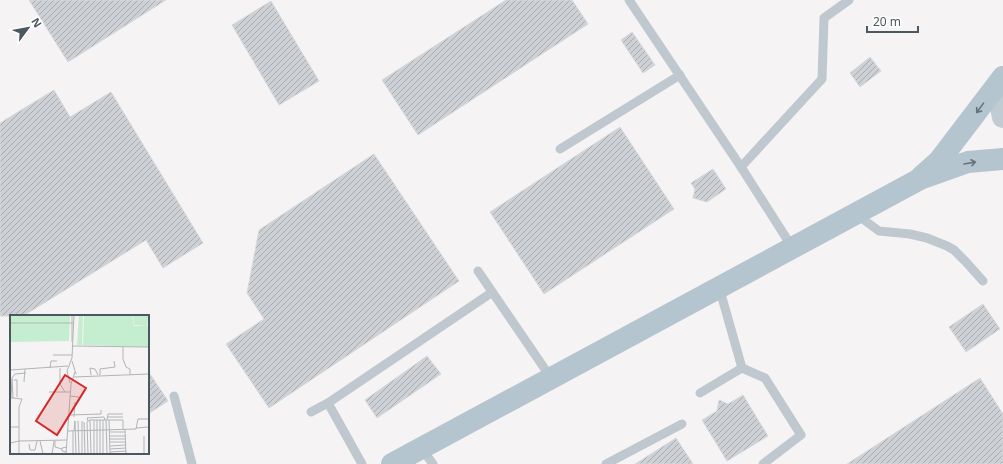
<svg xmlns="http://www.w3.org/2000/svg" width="1003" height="464" font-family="'Noto Sans',sans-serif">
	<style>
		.building { fill: url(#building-hatch); stroke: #d7dadd }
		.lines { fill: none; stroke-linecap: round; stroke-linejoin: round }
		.lane { stroke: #bfc8ce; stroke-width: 9 }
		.secondary { stroke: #c0cbd3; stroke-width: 22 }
		.primary { stroke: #b5c5cf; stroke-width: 22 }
		.oneway { stroke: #66737b }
		.inset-road { fill: none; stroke: #b1b5b8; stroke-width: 1 }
		.view { fill: #d62828; fill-opacity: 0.15; stroke: #d62828; stroke-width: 2 }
		.inset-edge { fill: none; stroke: #4b585f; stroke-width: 2 }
	</style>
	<defs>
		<pattern id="building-hatch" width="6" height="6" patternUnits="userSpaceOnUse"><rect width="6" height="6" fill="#cdd0d4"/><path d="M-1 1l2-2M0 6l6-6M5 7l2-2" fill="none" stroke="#a8acaf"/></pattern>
	</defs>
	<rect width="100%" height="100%" fill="#f5f3f3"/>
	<g class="building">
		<polygon points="29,0 166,0 68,62"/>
		<polygon points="506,0 572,0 588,24 418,135 382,80"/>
		<polygon points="271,1 319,81 279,105 232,25"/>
		<polygon points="632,32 655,65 643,73 621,40"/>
		<polygon points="870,57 881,71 860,87 850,73"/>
		<polygon points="54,90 70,117 111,92 203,243 163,268 146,240 23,316 0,316 0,123"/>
		<polygon points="620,127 674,209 544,294 490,212"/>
		<polygon points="374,154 459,281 269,408 226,344 264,319 247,293 259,230"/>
		<polygon points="713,169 726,189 707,202 693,198 695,189 691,183"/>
		<polygon points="983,304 1000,329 966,352 949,327"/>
		<polygon points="427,356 441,374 377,418 365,400"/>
		<polygon points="148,371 168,401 148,414"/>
		<polygon points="980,378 1003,414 1003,464 847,464"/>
		<polygon points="743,395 768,436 727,461 702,420 717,411 719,400 728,404"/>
		<polygon points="676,438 693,464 635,464"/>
	</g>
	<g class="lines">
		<g class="lane">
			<polyline points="629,0 741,167 792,247"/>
			<polyline points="560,149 680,75"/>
			<polyline points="741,167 822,79 824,18 849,0"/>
			<polyline points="856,214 879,231 910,234 927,238 947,246 954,250 966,262 983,281"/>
			<polyline points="478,271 551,378"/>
			<polyline points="719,287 742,368 765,378 801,435 763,464"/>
			<polyline points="700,393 742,368"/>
			<polyline points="174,396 192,464"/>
			<polyline points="328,403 362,464"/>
			<polyline points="311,412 328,403 491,293"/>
			<polyline points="421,448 433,464"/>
			<polyline points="606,464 682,424"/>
		</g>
		<path class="secondary" d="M1003,87c-2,11 -3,19 0,30"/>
		<g class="primary">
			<polyline points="922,176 939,161 1003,77"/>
			<polyline points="392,464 920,179 968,162 1003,159"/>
		</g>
	</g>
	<defs><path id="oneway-shaft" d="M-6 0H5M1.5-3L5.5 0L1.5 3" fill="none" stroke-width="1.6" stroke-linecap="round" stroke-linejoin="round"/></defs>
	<g class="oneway">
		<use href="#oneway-shaft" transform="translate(980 108) rotate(126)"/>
		<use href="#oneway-shaft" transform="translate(970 163) rotate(-10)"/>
	</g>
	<g transform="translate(10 315)">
		<rect width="139" height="139" fill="#f5f3f3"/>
		<path d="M0,0h60l-1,26 -59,1zM74,0h48l2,11h15v21l-66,-2z" fill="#c5eed1"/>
		<path d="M69,0h4l-1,30h-5zM123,0h16l-2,11 -13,-1z" fill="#c5eed1"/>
		<path class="inset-road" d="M62,0v27M0,8h63M62,31l77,1M113,32v12l3,8 4,2v6M43,40h19M62,46l4,13M40,53l1,-7h6M50,53v16l5,8M0,55l58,-4M81,60l-1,-7 5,1 3,6M90,60v-6l15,-2 -1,-6M64,62l75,-3M2,64l-1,19h2M4,65h3v17M14,67l1,-13M60,68l-3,-12 5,-13 2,-43M39,77h21M60,81l9,1v4M59,100l32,-1v-4M64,102l1,-15M97,102h16M84,105v34M87,105v34M90,105v34M93,105v34M96,105l1,34M97,105l1,-6h15M99,105l1,34M68,106l1,33M72,106v33M78,106l-1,-3 17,-1 1,3M74,107l1,32M0,112h9v-20l3,-8 -9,-1 -1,-20 3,-4 11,-1M126,113l12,-1M115,114l1,25M58,116l68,-2 2,-10h11M64,116l1,-10 1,33M100,117h15M100,121h16M134,121v18M100,124h16M30,126l3,13M45,126v6l7,2M100,127h16M0,128l9,-2v-14M19,129l1,6h5l2,-9M100,131l16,-1M100,134l16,-1M56,137l-4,-1v-3l5,-1M100,137l16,-1M9,139v-13l48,-1M42,139l2,-13M56,139l5,-70 4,-12M63,139v-23M78,139l-1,-32 3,-2M81,139l-1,-34h33v10"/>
		<path class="view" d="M55,60l21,13 -29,47 -21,-14z"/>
		<rect width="139" height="139" class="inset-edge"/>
	</g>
	<g transform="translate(28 28) rotate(58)" stroke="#ffffff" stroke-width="3" paint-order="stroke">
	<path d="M0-3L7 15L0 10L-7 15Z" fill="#4b585f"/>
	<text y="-6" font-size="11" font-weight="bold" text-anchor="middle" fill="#4b585f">N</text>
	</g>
	<path d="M867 26v6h51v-6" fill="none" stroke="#4b585f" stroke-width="2"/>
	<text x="873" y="26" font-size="12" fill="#4b585f" stroke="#ffffff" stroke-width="3" paint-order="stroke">20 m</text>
</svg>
